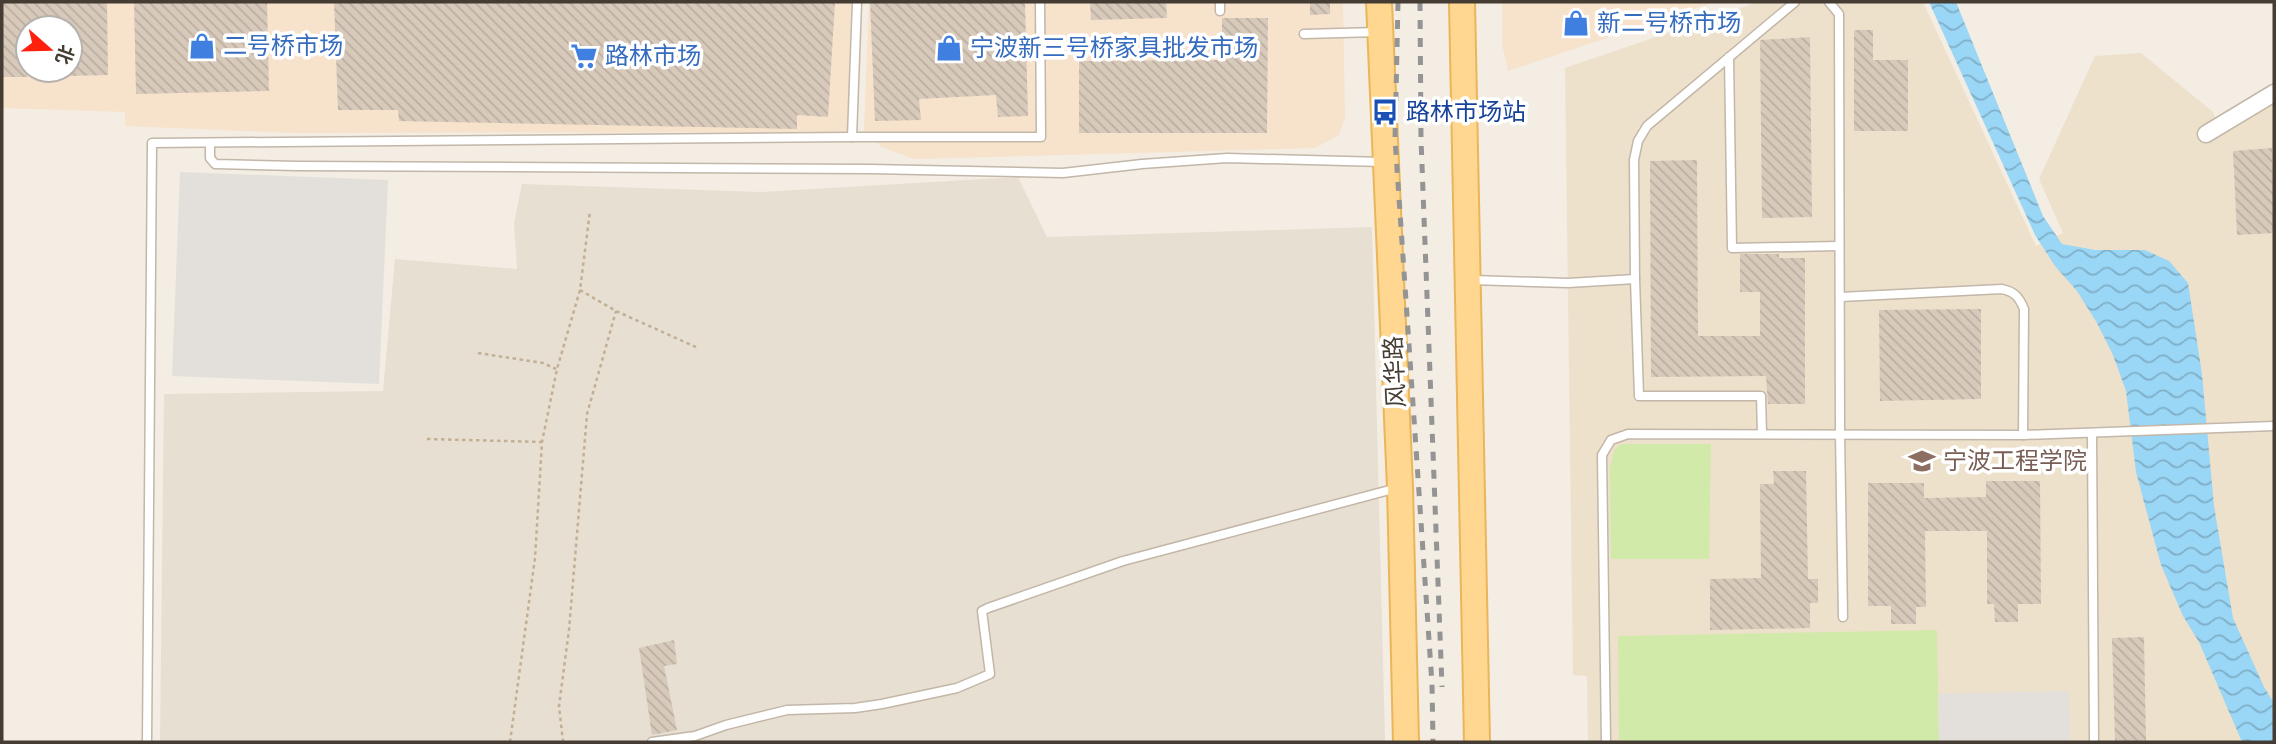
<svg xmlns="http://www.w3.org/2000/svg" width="2276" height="744" font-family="'Roboto Condensed','Noto Sans SC',sans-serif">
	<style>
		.residential { fill: #e7dfd1 }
		.commercial { fill: #f7e2cc; fill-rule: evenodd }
		.education { fill: #ede1cc }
		.green { fill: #d2eaa9 }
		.parking { fill: #e3e0dc }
		.water { fill: url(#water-waves) }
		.building { fill: url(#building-back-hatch) }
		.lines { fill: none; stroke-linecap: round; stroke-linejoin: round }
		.service-casing { stroke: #c2b7a8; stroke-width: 11 }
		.minor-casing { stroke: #c2b7a8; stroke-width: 19 }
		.primary-casing { stroke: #ebb559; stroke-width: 28 }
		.path { stroke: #c2af95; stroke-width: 2.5; stroke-dasharray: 3.5 3.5; stroke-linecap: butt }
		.service { stroke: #fff; stroke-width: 8 }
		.minor { stroke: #fff; stroke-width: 16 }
		.primary { stroke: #ffd790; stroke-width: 24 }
		.rail { stroke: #949494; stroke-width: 5; stroke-dasharray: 9 9; stroke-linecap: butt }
		.labels { text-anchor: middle; stroke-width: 7; stroke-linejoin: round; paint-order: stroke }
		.shop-label { font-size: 24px; fill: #366cbe; stroke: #fff; text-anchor: start }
		.transit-label { font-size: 24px; fill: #164399; stroke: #fff; text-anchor: start }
		.street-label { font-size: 24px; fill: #453d33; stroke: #fff }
		.education-label { font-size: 24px; fill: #785e54; stroke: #fff; text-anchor: start }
	</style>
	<defs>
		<pattern id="water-waves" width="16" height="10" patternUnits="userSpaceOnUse" patternTransform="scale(1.75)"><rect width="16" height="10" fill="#9ad6f5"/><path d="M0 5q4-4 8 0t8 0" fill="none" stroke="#7fafc7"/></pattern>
		<pattern id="building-back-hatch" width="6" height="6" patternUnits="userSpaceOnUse" patternTransform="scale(1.75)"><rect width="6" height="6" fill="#d8cabb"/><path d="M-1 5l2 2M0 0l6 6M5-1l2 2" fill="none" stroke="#bbaea1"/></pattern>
	</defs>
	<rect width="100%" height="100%" fill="#f3ede3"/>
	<polygon class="residential" points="1018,177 1047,237 1372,227 1385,742 160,742 164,394 383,391 395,259 517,269 514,223 522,184 761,192"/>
	<g class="commercial">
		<path d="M2,2h849l-3,130 -553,1 -170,-7v-14l-123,-4zM28,28h42v42h-42z"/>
		<polygon points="869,2 1343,2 1345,118 1339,135 1315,148 914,159 882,147 864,130"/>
		<polygon points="1502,2 1714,2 1508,71 1502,44"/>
	</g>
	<polygon class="education" points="1758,2 1923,2 2036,246 2063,233 2039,179 2095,56 2141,53 2213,112 2221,134 2274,101 2274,742 1588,742 1587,676 1573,675 1565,68"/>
	<g class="green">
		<polygon points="1620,444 1711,444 1709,559 1611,559 1610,467 1614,451"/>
		<polygon points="1937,630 1939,742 1619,742 1618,636"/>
	</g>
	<g class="parking">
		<polygon points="180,172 388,180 379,384 172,376"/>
		<polygon points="2069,691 2070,742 1939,742 1938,694"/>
	</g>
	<polygon class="water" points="1929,2 1956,2 2043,216 2062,244 2095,250 2145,250 2169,261 2188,283 2202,374 2214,506 2233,618 2264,687 2274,703 2274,742 2242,742 2199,642 2183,616 2161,565 2136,472 2126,391 2113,355 2097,323 2077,291 2055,266 2035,235"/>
	<g class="building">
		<polygon points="2,2 107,2 108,75 70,76 70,28 28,28 28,77 2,77"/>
		<polygon points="134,2 267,2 269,91 136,94"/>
		<polygon points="334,2 835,2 828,117 797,115 797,129 399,121 398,110 338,110"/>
		<polygon points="870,2 1025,2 1028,116 998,117 996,95 919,99 921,120 875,121"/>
		<polygon points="1090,2 1166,2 1167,18 1091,20"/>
		<polygon points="1310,2 1330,2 1330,14 1310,15"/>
		<polygon points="1222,18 1268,18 1267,133 1079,133 1079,61 1222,60"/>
		<polygon points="1854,30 1873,30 1873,60 1908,60 1908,131 1854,131"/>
		<polygon points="1810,37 1812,217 1762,218 1760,40"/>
		<polygon points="2272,148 2274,233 2237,235 2233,151"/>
		<polygon points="1697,160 1698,336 1760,336 1760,292 1740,292 1740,254 1779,254 1779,258 1805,258 1805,404 1768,404 1766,376 1651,377 1650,161"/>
		<polygon points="1981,309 1981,399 1880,401 1879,310"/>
		<polygon points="1773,471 1806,471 1808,579 1818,579 1818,603 1810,603 1810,628 1710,630 1710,579 1761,578 1760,484 1774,484"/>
		<polygon points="1986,481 2040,481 2041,604 2018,604 2018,622 1995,622 1994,604 1987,604 1987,531 1925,531 1926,607 1916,607 1916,624 1891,624 1891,606 1868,606 1868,483 1924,483 1924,498 1986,497"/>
		<polygon points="2144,637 2146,742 2115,742 2112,638"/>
		<polygon points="674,640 677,664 664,666 677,730 652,735 639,648"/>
	</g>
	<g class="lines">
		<g class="service-casing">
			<g id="service">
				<polyline points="857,2 852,137 1041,137 1040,2"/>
				<polyline points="1220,2 1220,11"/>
				<polyline points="1829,2 1839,14 1840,435 1843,617"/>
				<polyline points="1304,34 1378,32"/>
				<polyline points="1729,57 1732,248 1839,246"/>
				<polyline points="210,143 210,158 215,164 297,166 870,169 1063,173 1142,164 1227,158 1383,162"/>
				<polyline points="1635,279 1634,160 1638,141 1647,126 1795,2"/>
				<polyline points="1472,280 1568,283 1635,279 1639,396 1761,396 1762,434"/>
				<path d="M1840,297l162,-8c13,3 17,8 22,20l-1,126"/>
				<polyline points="2092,433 2094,742"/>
				<polyline points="147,742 152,143 852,137"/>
				<polyline points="652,742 695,736 726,725 787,710 855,708 882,704 957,688 990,674 982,611 988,608 1123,561 1397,488"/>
				<polyline points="1606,742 1602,455 1611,440 1628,434 2023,435 2274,426"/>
			</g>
		</g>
		<g class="minor-casing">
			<polyline id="minor" points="2206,134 2274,93"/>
		</g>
		<g class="primary-casing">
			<g id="primary">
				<polyline points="1379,2 1400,487 1406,742"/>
				<polyline points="1462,2 1477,742"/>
			</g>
		</g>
		<g class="path">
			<polyline points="580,290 616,311 698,348"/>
			<polyline points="478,353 543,363 556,369"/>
			<polyline points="427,439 542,442"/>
			<polyline points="510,742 535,558 542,442 557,369 580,290 590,211"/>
			<polyline points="563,742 559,706 569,630 587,414 616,311"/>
		</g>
		<use href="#service" class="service"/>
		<use href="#minor" class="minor"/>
		<use href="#primary" class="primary"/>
		<g class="rail">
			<polyline points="1398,2 1395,139 1432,684 1433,742"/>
			<polyline points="1420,2 1421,139 1442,687"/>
		</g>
	</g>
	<defs>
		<g id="shop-bare" transform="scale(2.1)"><path d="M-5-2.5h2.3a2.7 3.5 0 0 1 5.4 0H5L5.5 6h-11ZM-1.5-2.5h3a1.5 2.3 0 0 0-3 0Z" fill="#3f7fe0" stroke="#fff" stroke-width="2.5" paint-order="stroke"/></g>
		<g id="supermarket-bare" transform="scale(2.1)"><path d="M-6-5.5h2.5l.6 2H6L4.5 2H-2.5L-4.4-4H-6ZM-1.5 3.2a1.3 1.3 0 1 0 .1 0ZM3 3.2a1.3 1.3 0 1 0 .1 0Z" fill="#3f7fe0" stroke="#fff" stroke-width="2.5" paint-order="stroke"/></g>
		<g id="bus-bare" transform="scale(2.1)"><path d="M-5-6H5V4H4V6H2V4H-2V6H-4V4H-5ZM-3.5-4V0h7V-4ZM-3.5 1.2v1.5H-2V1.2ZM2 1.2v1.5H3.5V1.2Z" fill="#1a4fb4" stroke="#fff" stroke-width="2.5" paint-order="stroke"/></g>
		<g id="university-bare" transform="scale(2.1)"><path d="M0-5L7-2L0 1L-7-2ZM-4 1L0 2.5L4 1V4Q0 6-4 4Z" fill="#8d6e63" stroke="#fff" stroke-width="2.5" paint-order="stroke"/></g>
	</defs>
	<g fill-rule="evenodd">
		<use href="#shop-bare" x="1576" y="23"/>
		<use href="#shop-bare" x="202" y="46"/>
		<use href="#shop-bare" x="949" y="48"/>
		<use href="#supermarket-bare" x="584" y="56"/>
		<use href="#bus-bare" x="1385" y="112"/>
		<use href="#university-bare" x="1922" y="461"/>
	</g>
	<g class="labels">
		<g class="shop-label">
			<text x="1597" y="31">新二号桥市场</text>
			<text x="223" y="54">二号桥市场</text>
			<text x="970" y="56">宁波新三号桥家具批发市场</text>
			<text x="605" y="64">路林市场</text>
		</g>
		<g class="transit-label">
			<text x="1406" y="120">路林市场站</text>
		</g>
		<g class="street-label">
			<text transform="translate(1395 372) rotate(-93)" y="8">风华路</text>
		</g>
		<g class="education-label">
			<text x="1943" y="469">宁波工程学院</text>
		</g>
	</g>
	<rect width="2276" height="744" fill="none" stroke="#453d33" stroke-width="7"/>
	<g transform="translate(49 49) rotate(110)"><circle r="33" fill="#ffffff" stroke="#b5b1ad" stroke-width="2"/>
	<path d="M0-5L12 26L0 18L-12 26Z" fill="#ff210e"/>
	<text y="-10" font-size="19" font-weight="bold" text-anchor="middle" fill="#453d33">北</text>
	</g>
</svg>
